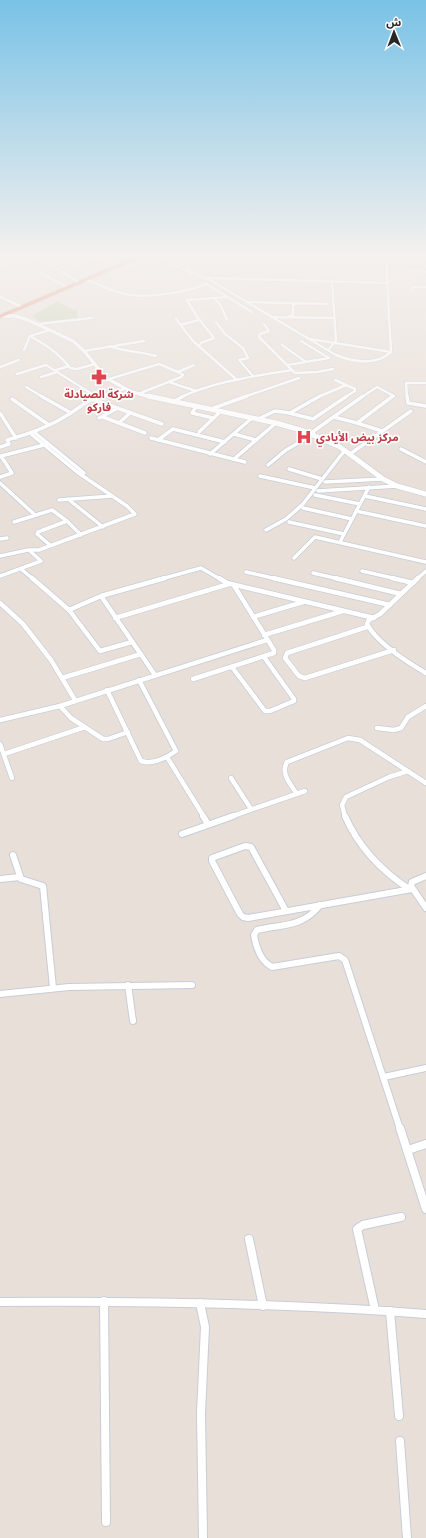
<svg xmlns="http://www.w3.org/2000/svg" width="426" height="1538" font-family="'Noto Sans','Noto Sans Arabic',sans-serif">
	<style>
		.medical { fill: #efd6dc }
		.cemetery { fill: #c6d0b2 }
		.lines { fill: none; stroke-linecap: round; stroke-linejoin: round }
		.street-far4-casing { stroke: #c7cdd8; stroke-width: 3.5 }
		.street-far3-casing { stroke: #c7cdd8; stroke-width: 5 }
		.street-far2-casing { stroke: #c7cdd8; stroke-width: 6 }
		.street-far1-casing { stroke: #c7cdd8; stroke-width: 8 }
		.street-casing { stroke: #c7cdd8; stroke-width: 10 }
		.secondary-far1-casing { stroke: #c7cdd8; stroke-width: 4.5 }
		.secondary-casing { stroke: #c7cdd8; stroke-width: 6 }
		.highway-casing { stroke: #bebebe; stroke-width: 2 }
		.street-far4 { stroke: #fff; stroke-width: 2.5 }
		.street-far3 { stroke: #fff; stroke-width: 3.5 }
		.street-far2 { stroke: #fff; stroke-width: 4.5 }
		.street-far1 { stroke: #fff; stroke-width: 6 }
		.street { stroke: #fff; stroke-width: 8 }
		.secondary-far1 { stroke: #fff; stroke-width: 3.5 }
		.secondary { stroke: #fff; stroke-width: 5 }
		.highway { fill: #ef845d; fill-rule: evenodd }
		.labels { text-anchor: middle; stroke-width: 3.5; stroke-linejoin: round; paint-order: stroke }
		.far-health-label { font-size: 11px; font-weight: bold; fill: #be3a42; stroke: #fff }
	</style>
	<rect width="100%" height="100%" fill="#e8dfd9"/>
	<polygon class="medical" points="127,268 137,272 147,274 137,279 110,275"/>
	<polygon class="cemetery" points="57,301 73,310 77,309 77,318 41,323 32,316"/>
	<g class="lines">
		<g class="street-far4-casing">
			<g id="street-far4">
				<polyline points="39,258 77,281"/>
				<polyline points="102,258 116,264"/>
				<polyline points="163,258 190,273"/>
				<path d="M176,258c11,11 20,18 34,22l126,75c17,7 40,11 55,-3l-5,-94"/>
				<polyline points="186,258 189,267"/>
				<polyline points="2,260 6,264 39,259"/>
				<polyline points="75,265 95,258"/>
				<polyline points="405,270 426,272"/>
				<polyline points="40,273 65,286"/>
				<polyline points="209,278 387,283"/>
				<path d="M87,280c12,5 25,11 38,14 22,5 61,-2 82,-10"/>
				<polyline points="205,283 252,312"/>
				<polyline points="411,291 413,287 426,287"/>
				<polyline points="0,297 20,306"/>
				<polyline points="214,298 220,304 227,320"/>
				<polyline points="247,302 327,304"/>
				<polyline points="289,316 293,315 293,305 297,304"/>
				<polyline points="271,317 334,318"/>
				<polyline points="176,319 193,341 236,379"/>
				<polyline points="199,319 214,338 201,343 199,346"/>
				<polyline points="216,322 225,334 243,348 248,358 239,360 253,376"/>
				<polyline points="38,324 92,318"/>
				<polyline points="264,324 269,331 260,334 259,337 295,373 317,372 333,369"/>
				<polyline points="180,325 199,320 187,300 227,297"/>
				<path d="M30,336c17,10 28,16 40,32l7,1 18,-5"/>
				<polyline points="310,339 391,352"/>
				<polyline points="301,341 329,358"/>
				<polyline points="282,345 306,362"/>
				<path d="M109,346c16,6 31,5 47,10"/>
				<polyline points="24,350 30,336 50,330"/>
				<polyline points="328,350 336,341 332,281"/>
				<polyline points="84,351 144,341"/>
				<polyline points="288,365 329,358"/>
				<polyline points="0,367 19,360"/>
				<polyline points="56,370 69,366"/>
				<polyline points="17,374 46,365 97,397"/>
				<polyline points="41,377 57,372"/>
				<polyline points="109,379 159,364 178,372"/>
				<polyline points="335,380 355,389 355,391 345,397"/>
				<polyline points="169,382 196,391"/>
				<polyline points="26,387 43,397"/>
				<polyline points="138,394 181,377 183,375 178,372 194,365"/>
				<polyline points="98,397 124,389"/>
				<path d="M181,397c35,-16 74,-21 111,-27"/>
				<polyline points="244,397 299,378"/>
				<polyline points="318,397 346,385"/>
				<polyline points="362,397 377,387 394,396 392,397"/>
				<polyline points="407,397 406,383 426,383"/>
			</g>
		</g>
		<g class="street-far3-casing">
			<g id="street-far3">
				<polyline points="41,396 71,413"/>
				<polyline points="407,396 408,403 426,406"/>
				<polyline points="12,399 49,425"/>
				<polyline points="92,399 162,424"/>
				<polyline points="172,402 184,396"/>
				<polyline points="196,407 192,413 213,418"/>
				<polyline points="211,409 247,396"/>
				<polyline points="0,413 16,438"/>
				<polyline points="289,413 313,419 347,396"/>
				<polyline points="103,417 145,433"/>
				<polyline points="334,417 357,423 393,396"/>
				<polyline points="99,418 118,408"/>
				<polyline points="258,419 275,411 290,413 320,396"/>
				<polyline points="119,423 130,413"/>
				<polyline points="357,423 382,431"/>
				<polyline points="34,432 84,473"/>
				<polyline points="199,432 220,412"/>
				<polyline points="311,433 363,396"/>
				<polyline points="234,434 256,440"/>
				<polyline points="151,438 245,462"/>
				<polyline points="158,440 173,429 225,442"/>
				<path d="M0,447l9,-3 -2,-4c23,-6 44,-14 64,-27 12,-8 15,-12 30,-17"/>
				<polyline points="401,449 426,462"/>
				<polyline points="210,454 252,418"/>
				<polyline points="350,454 411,411"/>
				<polyline points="234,459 276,423"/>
				<polyline points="268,465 286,450 314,434"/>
				<polyline points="289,469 322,479"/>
				<polyline points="260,476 315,488"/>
				<polyline points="0,477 12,473 1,456 48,444"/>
				<polyline points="325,482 383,479"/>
				<polyline points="0,483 35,515"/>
				<polyline points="318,491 397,486"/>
				<polyline points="315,495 360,504"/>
				<polyline points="365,496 426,509"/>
				<polyline points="68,499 103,527"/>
				<polyline points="59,500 112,496"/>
				<polyline points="303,508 352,519"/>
				<polyline points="356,511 426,526"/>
				<polyline points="14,522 52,510 67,521"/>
				<polyline points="289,522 344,534"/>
				<polyline points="266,530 286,519 303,504 345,450"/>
				<polyline points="0,539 7,538"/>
				<polyline points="341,540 369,487"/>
				<polyline points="50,545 37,534 38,532 67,521 81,535"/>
				<polyline points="0,556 28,550 39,550 135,514 127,506 77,472 31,434"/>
				<polyline points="294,558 315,537 426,562"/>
				<polyline points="21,569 33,579"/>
				<polyline points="362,571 397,579"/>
				<polyline points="246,572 277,579"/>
				<polyline points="313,573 339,579"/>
				<polyline points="0,576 41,561 30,551"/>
				<polyline points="161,579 201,568 220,579"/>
				<polyline points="417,579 426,571"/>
			</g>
		</g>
		<g class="street-far2-casing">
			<g id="street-far2">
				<polyline points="32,578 69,610"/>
				<polyline points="219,578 227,583 374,618"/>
				<polyline points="273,578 390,605"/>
				<polyline points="335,578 401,594"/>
				<polyline points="392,578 413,583"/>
				<path d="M418,578l-38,36 -11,6 -2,4c10,19 40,38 59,49"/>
				<polyline points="101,596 155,675"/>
				<polyline points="0,603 23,624 51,660 75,700"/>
				<polyline points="253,617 303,602"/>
				<polyline points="115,618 229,584"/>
				<polyline points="367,627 287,653 285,658 299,676 305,678 394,650"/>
				<polyline points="264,635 343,611"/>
				<polyline points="132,642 100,651 69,610 101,596 165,578"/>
				<polyline points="232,667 265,711 270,711 294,701 294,699 264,657"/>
				<polyline points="62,678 141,654"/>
				<polyline points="193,679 274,653 274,650 233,584"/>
				<path d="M107,690l34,71c12,4 25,-3 35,-10l-37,-71"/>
				<polyline points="0,720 60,706"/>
				<polyline points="377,728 394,730 401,728 408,717 426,706"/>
				<polyline points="128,732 108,739 103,739 71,718 60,706 267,640"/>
				<polyline points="0,744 12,778"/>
				<polyline points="4,754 85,727"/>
				<polyline points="167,757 204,817"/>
				<polyline points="231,778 251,809"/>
				<path d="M297,794c-6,-9 -17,-21 -10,-32l61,-24 12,2 66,43"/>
				<polyline points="230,817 305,791"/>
				<polyline points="345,817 342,805 346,797 389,777 408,771"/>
			</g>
		</g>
		<g class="street-far1-casing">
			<g id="street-far1">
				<polyline points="203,816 208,824"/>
				<path d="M345,816c13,30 37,55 64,73"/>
				<polyline points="182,834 233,816"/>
				<polyline points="13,855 21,879 43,886 53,988"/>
				<polyline points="426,876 412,882 411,886 426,908"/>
				<polyline points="0,879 20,877"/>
				<path d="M320,905c-18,23 -38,19 -63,25l-3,5c2,12 6,26 18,32l67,-11 6,4 55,169"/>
				<polyline points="286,911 251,847 245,846 212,858 212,861 240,914 243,917 248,918 412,889"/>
				<polyline points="128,985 133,1021"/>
				<polyline points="0,994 69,987 192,985"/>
				<polyline points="384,1077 426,1068"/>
			</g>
		</g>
		<g class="street-casing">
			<g id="street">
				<polyline points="400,1128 426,1209"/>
				<polyline points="408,1150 426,1144"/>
				<polyline points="249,1239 263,1306"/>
				<polyline points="104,1301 106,1522"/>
				<path d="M0,1302c142,-1 284,1 426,12"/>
				<polyline points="200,1303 205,1327 201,1413 203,1538"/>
				<polyline points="375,1310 357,1229 363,1225 401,1217"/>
				<polyline points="390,1311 399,1416"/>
				<polyline points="400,1441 407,1538"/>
			</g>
		</g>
		<g class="secondary-far1-casing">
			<polyline id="secondary-far1" points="1,316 15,316 28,320 73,341 84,351 106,378 132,392 151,397"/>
		</g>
		<g class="secondary-casing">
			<polyline id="secondary" points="148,396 276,423 304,431 340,447 383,479 397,486 426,494"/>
		</g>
		<g class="highway-casing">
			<polygon id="highway" points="133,258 139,258 0,318 0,315"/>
		</g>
		<use href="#street-far4" class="street-far4"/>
		<use href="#street-far3" class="street-far3"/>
		<use href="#street-far2" class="street-far2"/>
		<use href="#street-far1" class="street-far1"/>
		<use href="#street" class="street"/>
		<use href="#secondary-far1" class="secondary-far1"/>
		<use href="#secondary" class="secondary"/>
		<use href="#highway" class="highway"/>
	</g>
	<linearGradient id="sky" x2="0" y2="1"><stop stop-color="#79c2e6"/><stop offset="0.54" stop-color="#f5f1ee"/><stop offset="1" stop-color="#f5f1ee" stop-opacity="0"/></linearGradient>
	<rect width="426" height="474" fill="url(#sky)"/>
	<defs>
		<g id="pharmacy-bare" transform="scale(1.2)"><path d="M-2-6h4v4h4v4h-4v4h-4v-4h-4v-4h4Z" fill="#e0444e" stroke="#fff" stroke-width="2.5" paint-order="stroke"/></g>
		<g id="hospital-bare" transform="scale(1.2)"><path d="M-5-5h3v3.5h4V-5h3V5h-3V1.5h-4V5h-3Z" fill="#e0444e" stroke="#fff" stroke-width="2.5" paint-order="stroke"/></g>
	</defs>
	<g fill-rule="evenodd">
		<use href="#pharmacy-bare" x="99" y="377"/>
		<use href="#hospital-bare" x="304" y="437"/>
	</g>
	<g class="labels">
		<g class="far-health-label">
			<text x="99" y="398">شركة الصيادلة<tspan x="99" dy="13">فاركو</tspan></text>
			<text x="316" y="441" text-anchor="start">مركز بيض الأيادي</text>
		</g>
	</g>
	<g transform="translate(394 32) rotate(359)" stroke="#ffffff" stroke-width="3" paint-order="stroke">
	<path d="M0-3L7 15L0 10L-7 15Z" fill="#272727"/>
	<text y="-6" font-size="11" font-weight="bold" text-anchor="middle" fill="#272727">ش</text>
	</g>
</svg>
